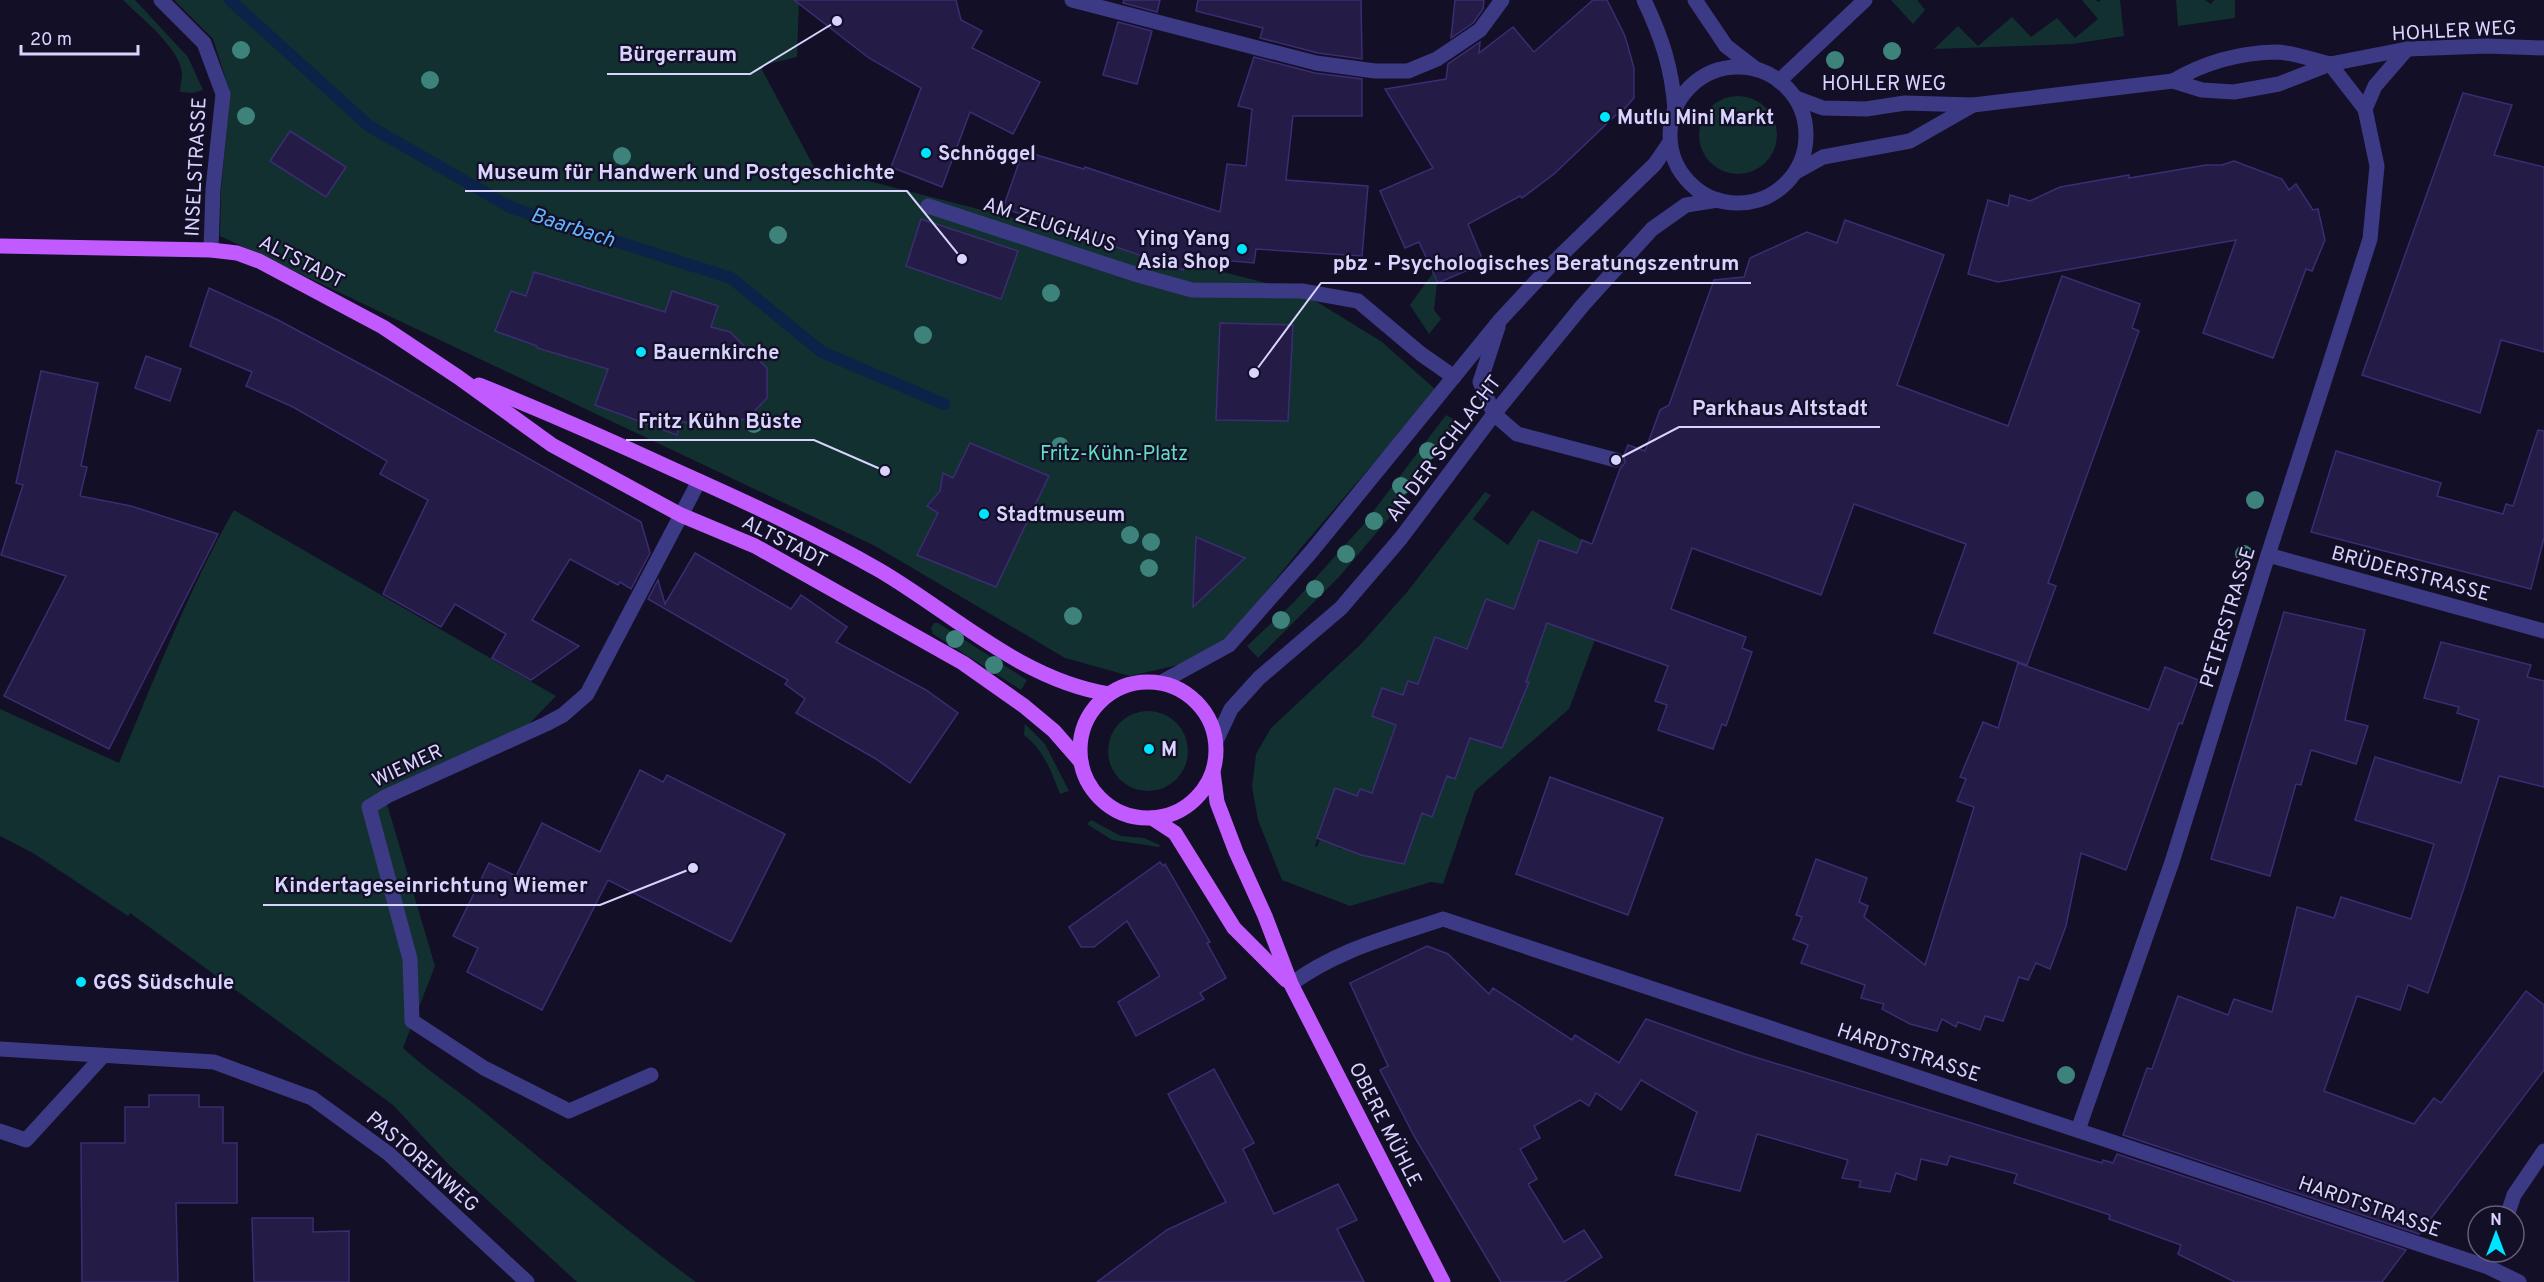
<svg xmlns="http://www.w3.org/2000/svg" width="2544" height="1282" font-family="Overpass,sans-serif">
	<style>
		.green { fill: #12302f }
		.lines { fill: none; stroke-linecap: round; stroke-linejoin: round }
		.stream { stroke: #0c2248; stroke-width: 12 }
		.building { fill: #241b47; stroke: #3b2d73; stroke-width: 1.5 }
		.minor { stroke: #3d3a85; stroke-width: 15 }
		.major { stroke: #c25bff; stroke-width: 15 }
		.tree { fill: #3d827b }
		.poi-dot { fill: #00e5ff; stroke: #130f26; stroke-width: 2 }
		.labels { text-anchor: middle; stroke-width: 4.5; stroke-linejoin: round; paint-order: stroke }
		.street-label { font-size: 20px; fill: #d9d4ff; stroke: #130f26 }
		.poi-label { font-size: 20px; font-weight: bold; fill: #d9d4ff; stroke: #130f26; text-anchor: start }
		.park-label { font-size: 20px; fill: #5fe0c0; stroke: #130f26 }
		.water-label { font-size: 21px; font-style: italic; fill: #62b6ff; stroke: #130f26 }
		.leader { fill: none; stroke: #d9d4ff; stroke-width: 2 }
		.callout-dot { fill: #d9d4ff; stroke: #130f26; stroke-width: 2 }
		.callout-label { font-size: 21px; text-anchor: middle; font-weight: bold; fill: #d9d4ff; stroke: #130f26; stroke-width: 4.5; stroke-linejoin: round; paint-order: stroke }
	</style>
	<rect width="100%" height="100%" fill="#130f26"/>
	<g class="green">
		<path d="M123,0h12l53,57 15,33 -10,3 -13,-1c0,-6 2,-13 2,-19 -2,-25 -42,-56 -59,-73z"/>
		<polygon points="174,0 799,0 797,57 760,66 814,167 1301,292 1382,342 1436,390 1301,548 1230,637 1191,662 1130,676 1065,658 875,546 220,236 221,191 230,92 213,39"/>
		<polygon points="1891,0 1917,0 1925,10 1913,24"/>
		<polygon points="2082,0 2096,0 2098,2 2101,0 2120,0 2124,36 2072,44 1934,49 1958,26 1978,46 2012,17 2031,37 2057,18 2075,38 2098,19"/>
		<polygon points="2176,0 2205,0 2211,4 2214,0 2235,0 2235,18 2178,26"/>
		<circle cx="1738" cy="135" r="39"/>
		<polygon points="1433,273 1437,283 1434,310 1441,319 1429,334 1410,305"/>
		<polygon points="1446,415 1459,422 1394,512 1339,577 1258,658 1247,646 1294,602 1363,525"/>
		<path d="M1485,492l6,3 -18,24 35,26 24,-35 50,30 -5,13 -38,-13 -11,31 3,44 -45,-16 -18,50 -33,-12 -17,47 -15,11 -21,-7 -10,28 32,12c-20,22 -27,37 -24,68l-20,-7 -3,7 -22,-8 -20,58 2,1 4,-11 20,7 -2,7 3,-3 36,11 1,2 4,-11 21,15 18,-51 10,4 8,-20 1,-24 14,5 8,-19 -7,-3 7,-21 56,-54 12,2 -5,-1 7,-19 4,-46 62,12 -30,80 -94,82 -32,93 -12,-2 -81,24 -68,-26 -24,-60 -6,-33 4,-33 15,-26 90,-84 46,-52z"/>
		<path d="M234,510l322,186 -29,30 -143,68 51,172 -32,82c27,25 58,44 86,68 68,56 136,114 207,166h-119l-127,-116 -57,-61 -263,-192 -2,3 -95,-63 -33,-17v-127l119,54c36,-85 69,-173 115,-253z"/>
		<polygon points="934,623 938,623 1027,680 1021,690 933,634 931,628"/>
		<circle cx="1148" cy="751" r="40"/>
		<path d="M1025,724l20,20 24,47 -9,3c-9,-23 -16,-44 -36,-59z"/>
		<polygon points="1091,820 1121,836 1144,838 1160,845 1159,847 1112,840 1087,824"/>
	</g>
	<g class="lines">
		<polyline class="stream" points="230,0 369,126 512,208 731,278 822,352 944,404"/>
	</g>
	<g class="building">
		<polygon points="794,0 956,0 961,20 982,31 972,48 1040,82 1013,134 970,112 942,187 891,167 921,88 869,58"/>
		<polygon points="1124,0 1160,0 1157,12 1123,3"/>
		<polygon points="1198,0 1361,0 1362,59 1318,53 1260,38 1263,28 1196,11"/>
		<polygon points="1455,0 1484,0 1483,9 1473,23 1451,38"/>
		<polygon points="1593,0 1607,0 1625,36 1634,68 1634,98 1618,116 1616,115 1554,174 1522,198 1520,196 1468,224 1484,263 1438,283 1419,242 1405,248 1380,191 1433,168 1385,89 1446,79 1448,64 1480,42 1479,53 1513,27 1534,52"/>
		<polygon points="1118,22 1152,31 1137,84 1103,75"/>
		<polygon points="1254,57 1315,73 1362,79 1362,116 1293,116 1286,180 1368,186 1362,256 1256,249 1254,263 1187,257 1183,270 1003,208 1023,151 1084,169 1085,167 1220,212 1227,164 1246,166 1252,109 1238,106"/>
		<polygon points="2463,93 2512,105 2494,155 2544,167 2544,352 2501,340 2480,413 2362,375"/>
		<polygon points="290,131 346,167 326,197 270,161"/>
		<polygon points="2234,161 2282,179 2289,190 2296,184 2313,210 2318,209 2325,240 2312,271 2306,269 2273,358 2203,333 2236,240 1998,282 1968,274 1988,200 2008,206 2010,195 2030,201 2060,187 2129,175 2129,178 2206,165 2222,165"/>
		<polygon points="921,219 1018,251 1001,299 906,266"/>
		<polygon points="1845,220 1944,255 1897,385 2008,426 2062,276 2140,304 2132,328 2139,331 2048,583 2056,586 2027,665 1934,633 1966,544 1854,504 1821,595 1692,548 1671,609 1746,637 1742,648 1752,652 1726,726 1722,724 1713,749 1658,730 1667,705 1655,701 1668,666 1547,623 1526,682 1529,682 1502,748 1470,738 1455,779 1447,776 1432,817 1422,813 1404,864 1361,855 1317,838 1335,788 1357,796 1360,789 1372,793 1396,725 1372,716 1382,688 1403,695 1408,681 1418,684 1435,637 1467,649 1486,599 1514,609 1539,540 1577,553 1582,540 1592,544 1620,469 1625,463 1624,455 1628,445 1645,451 1660,410 1669,405 1714,280 1744,277 1750,258 1807,232 1837,243"/>
		<polygon points="534,272 665,312 672,291 718,306 711,327 730,332 767,368 767,398 747,419 706,423 704,428 681,421 677,435 595,405 608,369 537,348 537,346 495,331 511,291 526,296"/>
		<polygon points="209,288 278,320 379,374 641,522 650,553 631,589 620,582 618,585 570,559 532,620 579,646 531,680 492,658 506,634 455,604 441,627 383,594 428,500 380,474 387,461 293,407 246,386 252,372 190,346"/>
		<polygon points="1220,323 1293,325 1288,421 1216,420"/>
		<polygon points="146,356 181,369 170,401 135,388"/>
		<polygon points="41,371 98,383 81,466 87,467 80,496 131,506 218,534 109,749 4,696 66,576 1,555 23,485 16,483"/>
		<polygon points="2538,430 2544,431 2544,538 2531,589 2311,532 2336,451 2441,483 2437,496 2503,514 2506,504 2513,506"/>
		<polygon points="970,443 1049,476 996,587 917,555 938,513 927,506 940,491 943,473 953,478"/>
		<polygon points="1196,537 1245,558 1193,607"/>
		<polygon points="695,553 791,609 801,595 847,627 836,642 926,690 958,713 910,783 876,759 796,713 805,699 785,684 788,680 648,599 658,580 665,604"/>
		<polygon points="2284,612 2365,630 2345,720 2368,726 2356,764 2311,750 2301,785 2296,784 2270,876 2211,859"/>
		<polygon points="2441,642 2531,665 2527,677 2544,681 2544,787 2499,776 2464,888 2428,993 2408,985 2400,1010 2357,996 2324,1091 2414,1124 2434,1098 2441,1103 2526,991 2544,1005 2544,1070 2419,1234 2123,1135 2147,1068 2152,1069 2178,996 2228,1015 2234,999 2272,1012 2297,907 2334,918 2341,897 2411,919 2434,844 2355,820 2375,757 2461,783 2479,720 2457,713 2459,707 2424,698"/>
		<polygon points="2018,663 2149,710 2165,667 2198,680 2182,724 2179,723 2126,870 2081,853 2066,926 2050,969 2036,963 2028,980 2019,977 2003,1021 1985,1016 1980,1030 1958,1022 1956,1027 1942,1019 1937,1031 1910,1024 1882,1009 1884,1004 1861,998 1865,985 1801,963 1808,945 1793,939 1802,917 1796,915 1816,859 1867,878 1859,902 1868,906 1864,917 1925,965 1974,807 1957,801 1966,779 1960,777 1983,722 1998,728"/>
		<polygon points="640,770 663,782 667,775 785,834 731,942 608,880 542,1010 467,972 478,948 453,936 489,863 516,876 542,823 600,852"/>
		<polygon points="1550,777 1663,818 1628,915 1516,874"/>
		<polygon points="1160,862 1163,866 1165,864 1210,942 1207,943 1226,978 1200,993 1204,999 1136,1036 1118,1002 1160,976 1127,921 1094,947 1081,947 1069,927"/>
		<polygon points="1427,946 1448,954 1489,994 1493,988 1572,1040 1575,1035 1619,1063 1646,1019 1745,1054 2102,1163 2103,1160 2113,1163 2117,1154 2406,1250 2382,1282 2235,1282 2178,1254 2181,1245 2109,1219 2110,1215 2014,1183 2017,1174 1950,1156 1947,1165 1921,1159 1916,1180 1896,1173 1890,1192 1859,1187 1861,1181 1842,1178 1848,1160 1757,1134 1740,1191 1675,1175 1697,1112 1641,1080 1621,1110 1596,1093 1589,1106 1580,1100 1534,1126 1540,1138 1520,1149 1537,1179 1528,1184 1564,1242 1584,1230 1602,1257 1564,1282 1501,1282 1414,1136 1380,1070 1388,1066 1350,983"/>
		<polygon points="1214,1069 1254,1143 1243,1149 1274,1214 1338,1184 1357,1220 1337,1229 1364,1282 1097,1282 1167,1230 1226,1202 1168,1094"/>
		<polygon points="149,1095 199,1095 199,1107 223,1107 223,1143 237,1143 237,1203 176,1203 178,1282 82,1282 81,1143 125,1143 125,1107 149,1107"/>
		<polygon points="252,1218 313,1218 313,1232 349,1231 349,1282 254,1282"/>
	</g>
	<g class="lines">
		<g class="minor">
			<polyline points="161,0 204,43 223,94 213,189 211,250"/>
			<polyline points="1072,0 1316,63 1375,71 1408,71 1437,59 1480,30 1502,0"/>
			<path d="M1644,0c18,38 28,68 31,110"/>
			<polyline points="1695,0 1726,46 1756,69"/>
			<circle cx="1738" cy="135" r="68"/>
			<polyline points="1779,81 1865,0"/>
			<path d="M2173,81c32,-19 65,-28 102,-29 18,0 38,8 55,12"/>
			<polyline points="1796,98 1823,108 1866,109 1905,103 1973,105 2173,81 2202,90 2234,92 2279,84 2330,64 2407,49 2487,46 2544,48"/>
			<polyline points="2365,109 2375,86 2407,49"/>
			<polyline points="1796,172 1823,157 1910,141 1973,105"/>
			<polyline points="928,206 1138,275 1192,290 1302,291 1358,301 1421,354 1454,377"/>
			<polyline points="1498,327 1480,382 1494,414 1517,434 1616,460"/>
			<polyline points="2268,555 2544,631"/>
			<polyline points="1160,683 1229,645 1311,552 1501,319 1555,261 1655,164 1670,142"/>
			<polyline points="1216,741 1231,709 1259,678 1341,608 1401,538 1494,414 1583,305 1652,229 1686,205 1718,200"/>
			<path d="M1291,984c48,-35 96,-46 152,-65l1045,348 31,15"/>
			<polyline points="0,1049 214,1062 312,1098 389,1154 527,1282"/>
			<polyline points="651,1075 569,1111 484,1068 412,1021 410,959 369,807 387,796 546,724 563,715 587,694 699,481"/>
			<polyline points="2078,1130 2172,862 2268,555 2370,239 2377,166 2365,109 2330,64"/>
			<polyline points="0,1131 26,1140 103,1056"/>
			<polyline points="2507,1216 2514,1195 2544,1151"/>
		</g>
		<g class="major">
			<polyline points="0,246 211,250 237,253 259,261 383,327 458,377 552,445 681,515 755,546 963,663 1024,706 1054,731 1081,762"/>
			<path d="M479,385c67,27 133,56 200,87 67,30 135,61 200,98 75,44 142,110 230,124"/>
			<circle cx="1148" cy="750" r="68"/>
			<polyline points="1213,772 1217,802 1236,852 1265,916 1291,984 1443,1282"/>
			<polyline points="1152,818 1175,833 1234,928 1286,980"/>
		</g>
	</g>
	<g class="tree">
		<circle cx="241" cy="50" r="9"/>
		<circle cx="1892" cy="51" r="9"/>
		<circle cx="1835" cy="60" r="9"/>
		<circle cx="430" cy="80" r="9"/>
		<circle cx="246" cy="116" r="9"/>
		<circle cx="622" cy="156" r="9"/>
		<circle cx="778" cy="235" r="9"/>
		<circle cx="1051" cy="293" r="9"/>
		<circle cx="923" cy="335" r="9"/>
		<circle cx="754" cy="424" r="9"/>
		<circle cx="1060" cy="446" r="9"/>
		<circle cx="1428" cy="451" r="9"/>
		<circle cx="1401" cy="486" r="9"/>
		<circle cx="2255" cy="500" r="9"/>
		<circle cx="1374" cy="521" r="9"/>
		<circle cx="1130" cy="535" r="9"/>
		<circle cx="1151" cy="542" r="9"/>
		<circle cx="1346" cy="554" r="9"/>
		<circle cx="2244" cy="554" r="9"/>
		<circle cx="1149" cy="568" r="9"/>
		<circle cx="1315" cy="589" r="9"/>
		<circle cx="1073" cy="616" r="9"/>
		<circle cx="1281" cy="620" r="9"/>
		<circle cx="955" cy="639" r="9"/>
		<circle cx="994" cy="665" r="9"/>
		<circle cx="2066" cy="1075" r="9"/>
	</g>
	<g class="poi-dot">
		<circle cx="1605" cy="117" r="6"/>
		<circle cx="926" cy="153" r="6"/>
		<circle cx="1242" cy="249" r="6"/>
		<circle cx="641" cy="352" r="6"/>
		<circle cx="984" cy="514" r="6"/>
		<circle cx="1149" cy="749" r="6"/>
		<circle cx="81" cy="982" r="6"/>
	</g>
	<g class="labels">
		<g class="street-label">
			<text transform="translate(2454 30) rotate(-3)" y="7">HOHLER WEG</text>
			<text x="1884" y="90">HOHLER WEG</text>
			<text transform="translate(195 167) rotate(-87)" y="7">INSELSTRASSE</text>
			<text transform="translate(1050 224) rotate(18)" y="7">AM ZEUGHAUS</text>
			<text transform="translate(302 261) rotate(27)" y="7">ALTSTADT</text>
			<text transform="translate(1443 448) rotate(-53)" y="7">AN DER SCHLACHT</text>
			<text transform="translate(785 541) rotate(27)" y="7">ALTSTADT</text>
			<text transform="translate(2411 573) rotate(15)" y="7">BRÜDERSTRASSE</text>
			<text transform="translate(2227 617) rotate(-73)" y="7">PETERSTRASSE</text>
			<text transform="translate(407 765) rotate(-25)" y="7">WIEMER</text>
			<text transform="translate(1909 1052) rotate(18)" y="7">HARDTSTRASSE</text>
			<text transform="translate(1386 1124) rotate(63)" y="7">OBERE MÜHLE</text>
			<text transform="translate(423 1161) rotate(41)" y="7">PASTORENWEG</text>
			<text transform="translate(2370 1206) rotate(19)" y="7">HARDTSTRASSE</text>
		</g>
		<g class="poi-label">
			<text x="1617" y="124">Mutlu Mini Markt</text>
			<text x="938" y="160">Schnöggel</text>
			<text x="1230" y="245" text-anchor="end">Ying Yang<tspan x="1230" dy="23">Asia Shop</tspan></text>
			<text x="653" y="359">Bauernkirche</text>
			<text x="996" y="521">Stadtmuseum</text>
			<text x="1161" y="756">M</text>
			<text x="93" y="989">GGS Südschule</text>
		</g>
		<g class="park-label">
			<text x="1114" y="460">Fritz-Kühn-Platz</text>
		</g>
		<g class="water-label">
			<text transform="translate(573 227) rotate(18)" y="7">Baarbach</text>
		</g>
	</g>
	<path class="leader" d="M837 21L750 74H607M962 259L907 191H465M1254 373L1321 283H1751M1616 460L1679 427H1880M885 471L814 440H626M693 868L600 905H263"/>
	<g class="callout-dot">
		<circle cx="837" cy="21" r="6"/>
		<circle cx="962" cy="259" r="6"/>
		<circle cx="1254" cy="373" r="6"/>
		<circle cx="1616" cy="460" r="6"/>
		<circle cx="885" cy="471" r="6"/>
		<circle cx="693" cy="868" r="6"/>
	</g>
	<g class="callout-label">
		<text x="678" y="61">Bürgerraum</text>
		<text x="686" y="179">Museum für Handwerk und Postgeschichte</text>
		<text x="1536" y="270">pbz - Psychologisches Beratungszentrum</text>
		<text x="1780" y="415">Parkhaus Altstadt</text>
		<text x="720" y="428">Fritz Kühn Büste</text>
		<text x="431" y="892">Kindertageseinrichtung Wiemer</text>
	</g>
	<g transform="translate(2496 1234)"><circle r="28" fill="#130f26" stroke="#625e7d" stroke-width="1.5"/>
	<path d="M0-4.5L10 22L0 15L-10 22Z" fill="#00e5ff"/>
	<text y="-9" font-size="16" font-weight="bold" text-anchor="middle" fill="#d9d4ff">N</text>
	</g>
	<path d="M21 45v9h117v-9" fill="none" stroke="#d9d4ff" stroke-width="3"/>
	<text x="30" y="45" font-size="18" fill="#d9d4ff" stroke="#130f26" stroke-width="4.5" paint-order="stroke">20 m</text>
</svg>
